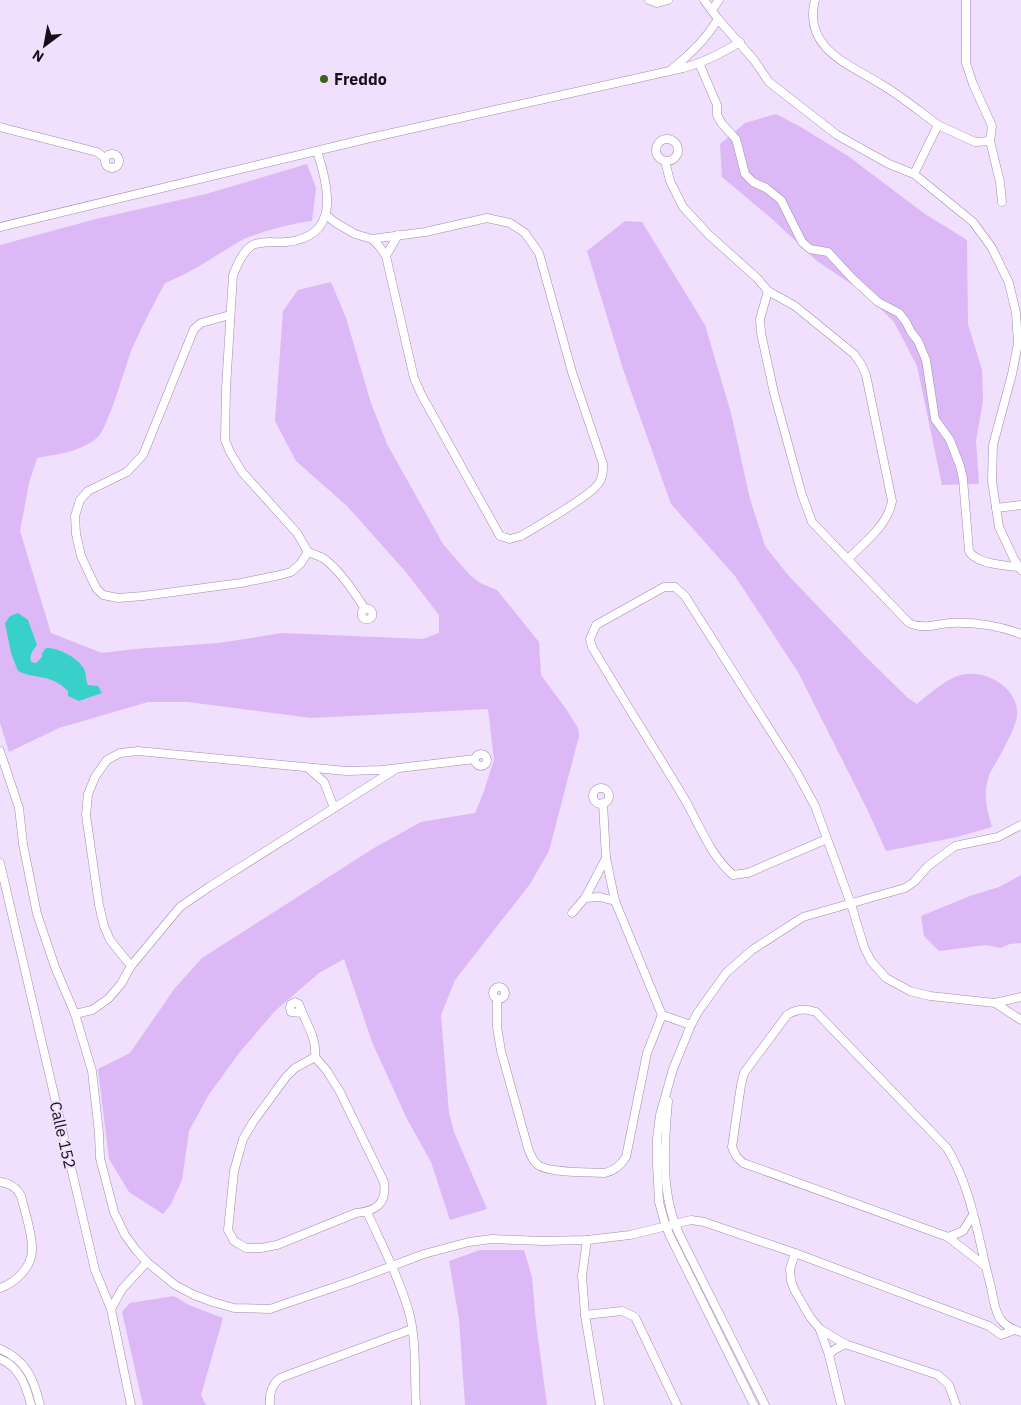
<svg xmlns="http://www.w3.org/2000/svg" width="1021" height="1405" font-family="'IBM Plex Sans',sans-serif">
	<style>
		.green { fill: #ddb8f6 }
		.water { fill: #3ad0ca }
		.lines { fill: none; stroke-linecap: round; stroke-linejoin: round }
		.street-casing { stroke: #a18caf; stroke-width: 9 }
		.street { stroke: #fff; stroke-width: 8 }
		.poi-dot { fill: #406218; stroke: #f0dffd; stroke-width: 2 }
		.labels { text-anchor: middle; stroke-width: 4; stroke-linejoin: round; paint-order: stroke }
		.poi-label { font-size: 16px; font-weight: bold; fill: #160e1b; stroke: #f0dffd; text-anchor: start }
		.street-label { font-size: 16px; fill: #160e1b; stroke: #f0dffd }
	</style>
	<rect width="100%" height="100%" fill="#f0dffd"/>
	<g class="green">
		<polygon points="776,114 799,126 848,156 925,214 967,240 968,324 982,370 983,401 976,441 979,484 942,485 917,366 894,322 866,294 817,261 771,218 722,177 720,144 745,123"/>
		<path d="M307,164l9,24 -4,33c-15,1 -56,12 -70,19 -26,15 -49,32 -77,43 -12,22 -24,45 -34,68 -6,17 -23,76 -33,86 -17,15 -40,17 -61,21l-8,25 -9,48 31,102 51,20 33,-4 84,-6 63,-10 141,6 16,-6v-18l-34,-44 -58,-65 -51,-45 -21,-40 8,-110 15,-21 33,-8 15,36 25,85 16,41 56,100 27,31 10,8 17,7 42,52 2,33 25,34 12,19 1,8 -30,115 -19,33 -75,96 -14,35 8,98 5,19 33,77 -37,11 -19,-58 -24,-43 -35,-77 -28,-83 -25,14 -44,38 -36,42 -31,43 -19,35 -7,49 -11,24 -8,10 -34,-22 -20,-33 -11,-90 32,-16 45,-65 27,-30 172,-110 47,-26 54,-9 8,-19 11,-34 -6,-51 -177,9 -123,-16h-40l-89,26 -50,24 -9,-29v-478l96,-26 110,-25z"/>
		<path d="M625,221l17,1 63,103 26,88 19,86 15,47 23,29 79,83 41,40 9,6c11,-9 30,-26 44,-29 25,-7 59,14 56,41 -1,13 -21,46 -28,59 -6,21 -3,31 3,52l-35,10 -71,14 -19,-42 -69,-137 -63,-96 -64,-72 -48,-135 -36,-118z"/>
		<polygon points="1021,875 1021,943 1010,944 1000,948 986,945 939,951 924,936 921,916 970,896 999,887"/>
		<polygon points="480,1250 524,1250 532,1277 536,1323 547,1405 465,1405 459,1319 449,1261"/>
		<polygon points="174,1296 189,1305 223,1318 201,1395 206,1405 143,1405 122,1312 130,1303"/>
	</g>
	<path class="water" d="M18,613l10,7 9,25c-4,5 -8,10 -6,17l5,1 6,-6v-4l4,-5c11,-1 30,9 36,18 5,5 3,13 6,19l10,1 4,7 -23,8 -11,-5v-5c-18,-18 -31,-11 -50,-20l-7,-18 -6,-30 5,-7z"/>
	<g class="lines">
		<g class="street-casing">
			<g id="street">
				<polyline points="649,0 657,3 668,0"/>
				<polyline points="704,0 718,19 754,60 769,82 837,135 889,164 914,174 973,222 992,248 1009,283 1016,313 1018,343 1012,374 993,445 992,481 999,527 1014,559 1021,570"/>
				<path d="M815,0c-12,47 31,63 64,83 21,12 40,28 59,42l-24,49"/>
				<polyline points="966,0 966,63 973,84 992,126 990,141 1000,182 1002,202"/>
				<polyline points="712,10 719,0"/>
				<path d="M699,63l18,42v10l5,9 14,15 9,35 8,8 13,6 15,12 21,42 8,7 18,3 24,26 26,24 21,11 7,9 5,10 7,9 8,19 9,59 15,21 10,26 3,13 6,72c7,13 37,15 50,16"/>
				<path d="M672,69c19,-15 34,-30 46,-50"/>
				<polyline points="938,125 975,142 990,141"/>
				<polyline points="0,127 97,152 105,158"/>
				<circle cx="667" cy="150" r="11"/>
				<circle cx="112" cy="161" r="7"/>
				<path d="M665,161l5,20 13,26 26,28 48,43 11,13 27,15 59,48 7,10 5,11 26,126c-4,24 -27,41 -44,58"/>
				<path d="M326,215l10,8 19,11 17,5 53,-7 62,-14 23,5 15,10 14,20 33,119 31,92c0,7 0,13 -4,19 -8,13 -63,44 -78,53l-11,3 -10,-3 -79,-142 -7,-16 -28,-122 -7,-10 -7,-7"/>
				<path d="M0,227l370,-89 313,-70c20,-5 39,-15 57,-26"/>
				<polyline points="386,256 398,235"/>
				<path d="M768,291l-8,28 1,14 13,60 28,102 10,27 97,101c15,7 26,1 42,0 23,-1 48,3 70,11"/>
				<path d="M230,315l-29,8 -7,6 -51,126 -16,17 -39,19 -8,9 -5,16 1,18 5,22 15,32 7,7 15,3 25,-2 98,-13 39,-8 11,-3 10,-9 7,-11 -11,-19 -55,-61 -12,-20 -5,-12 1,-52 7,-113c4,-10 9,-22 18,-29 9,-6 24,-3 35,-4 55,-5 43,-54 31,-91"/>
				<polyline points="996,508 1021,505"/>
				<path d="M308,552c5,2 11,4 15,6 16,11 32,35 42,51"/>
				<circle cx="367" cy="614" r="5.5"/>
				<polyline points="0,751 19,808 23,844 37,914 55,967 75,1014 92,1071 99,1133 100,1158 114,1212 125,1235 136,1250 147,1262 175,1285 194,1295 213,1302 234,1308 270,1309 352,1281 424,1254 469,1242 492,1239 543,1241 587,1240 630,1235 691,1220 704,1222 795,1253 989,1326 1001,1335 1014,1330"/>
				<circle cx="481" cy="760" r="6"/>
				<polyline points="308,768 324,782 334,808"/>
				<circle cx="601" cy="796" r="8"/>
				<polyline points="603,803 606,858 615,901 662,1015"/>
				<path d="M827,839l-79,34 -15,2c-23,-20 -34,-51 -49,-77 -30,-50 -62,-100 -92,-151l-2,-8 6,-14 68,-38h11l10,9 111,175 19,35 36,98 13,43 7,14 15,17 24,13 20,5 65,7 26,-6"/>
				<polyline points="0,863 95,1270 111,1309 131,1405"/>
				<polyline points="585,898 600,897 615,901"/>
				<polyline points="572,913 585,898 606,858"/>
				<polyline points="131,966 110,940 104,926 99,905 86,815 88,794 95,777 107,760 120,753 138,751 346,771 382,770 475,759"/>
				<circle cx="499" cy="993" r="6"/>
				<path d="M497,999v28l4,24 27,97c2,6 5,13 10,17 10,8 52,7 67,8 10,-3 15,-7 21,-16l21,-104 15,-38 29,10"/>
				<polyline points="995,1003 1021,1020"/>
				<path d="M302,1013l-11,-1 -1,-4 1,-4 4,-2 4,2c6,19 18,32 16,53l12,14 13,21 44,90c3,22 -8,29 -28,31l-79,32 -16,3h-15l-5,-3 -7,-4 -6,-11 6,-59 9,-32 10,-17 33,-45 9,-9 20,-11"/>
				<polyline points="75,1014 92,1010 108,999 121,984 131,966 180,907 209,887 396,769"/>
				<path d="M668,1101c-4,46 -8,95 13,137l84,167"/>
				<path d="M0,1182c10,1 16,5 21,14 4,16 12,39 11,55 -1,17 -17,32 -32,37"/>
				<path d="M367,1212c15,33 32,66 42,100 8,30 5,63 7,93"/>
				<polyline points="948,1237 963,1231 973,1215"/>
				<polyline points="587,1240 582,1276 585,1315 600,1405"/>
				<polyline points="795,1253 790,1269 791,1281 795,1291 810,1317 820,1329 845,1344 938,1375 949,1385 956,1405"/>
				<path d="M985,1266l-37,-29 -205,-74 -7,-7 -4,-9 9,-62 3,-12 43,-58c10,-6 17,-7 29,-3l131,136c26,43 31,92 44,139 2,10 4,26 10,33 5,6 13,10 20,12"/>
				<polyline points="111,1309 122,1289 147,1262"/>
				<polyline points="585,1315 622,1311 635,1317 677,1405"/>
				<polyline points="820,1330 829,1355 841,1405"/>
				<path d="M0,1349c26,11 34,30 40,56"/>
				<polyline points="829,1355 834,1350 845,1344"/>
				<path d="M0,1359c20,8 26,27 31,46"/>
				<path d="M270,1405c-1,-11 1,-20 10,-27l132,-49"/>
				<polyline points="754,1405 669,1234 664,1220 659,1202 657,1164 657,1139 660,1115 673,1069 691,1025 698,1012 726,973 752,950 803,917 905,888 914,882 928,866 955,846 998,837 1021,825"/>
			</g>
		</g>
		<use href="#street" class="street"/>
	</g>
	<circle class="poi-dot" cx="324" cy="79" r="5"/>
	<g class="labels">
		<g class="poi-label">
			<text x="334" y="85">Freddo</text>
		</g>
		<g class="street-label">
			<text transform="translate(63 1135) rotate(77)" y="6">Calle 152</text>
		</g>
	</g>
	<g transform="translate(45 45) rotate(212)" stroke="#f0dffd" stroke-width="4" paint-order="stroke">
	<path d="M0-4L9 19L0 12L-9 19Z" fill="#160e1b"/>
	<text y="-8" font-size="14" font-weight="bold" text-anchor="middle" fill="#160e1b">N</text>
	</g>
</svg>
